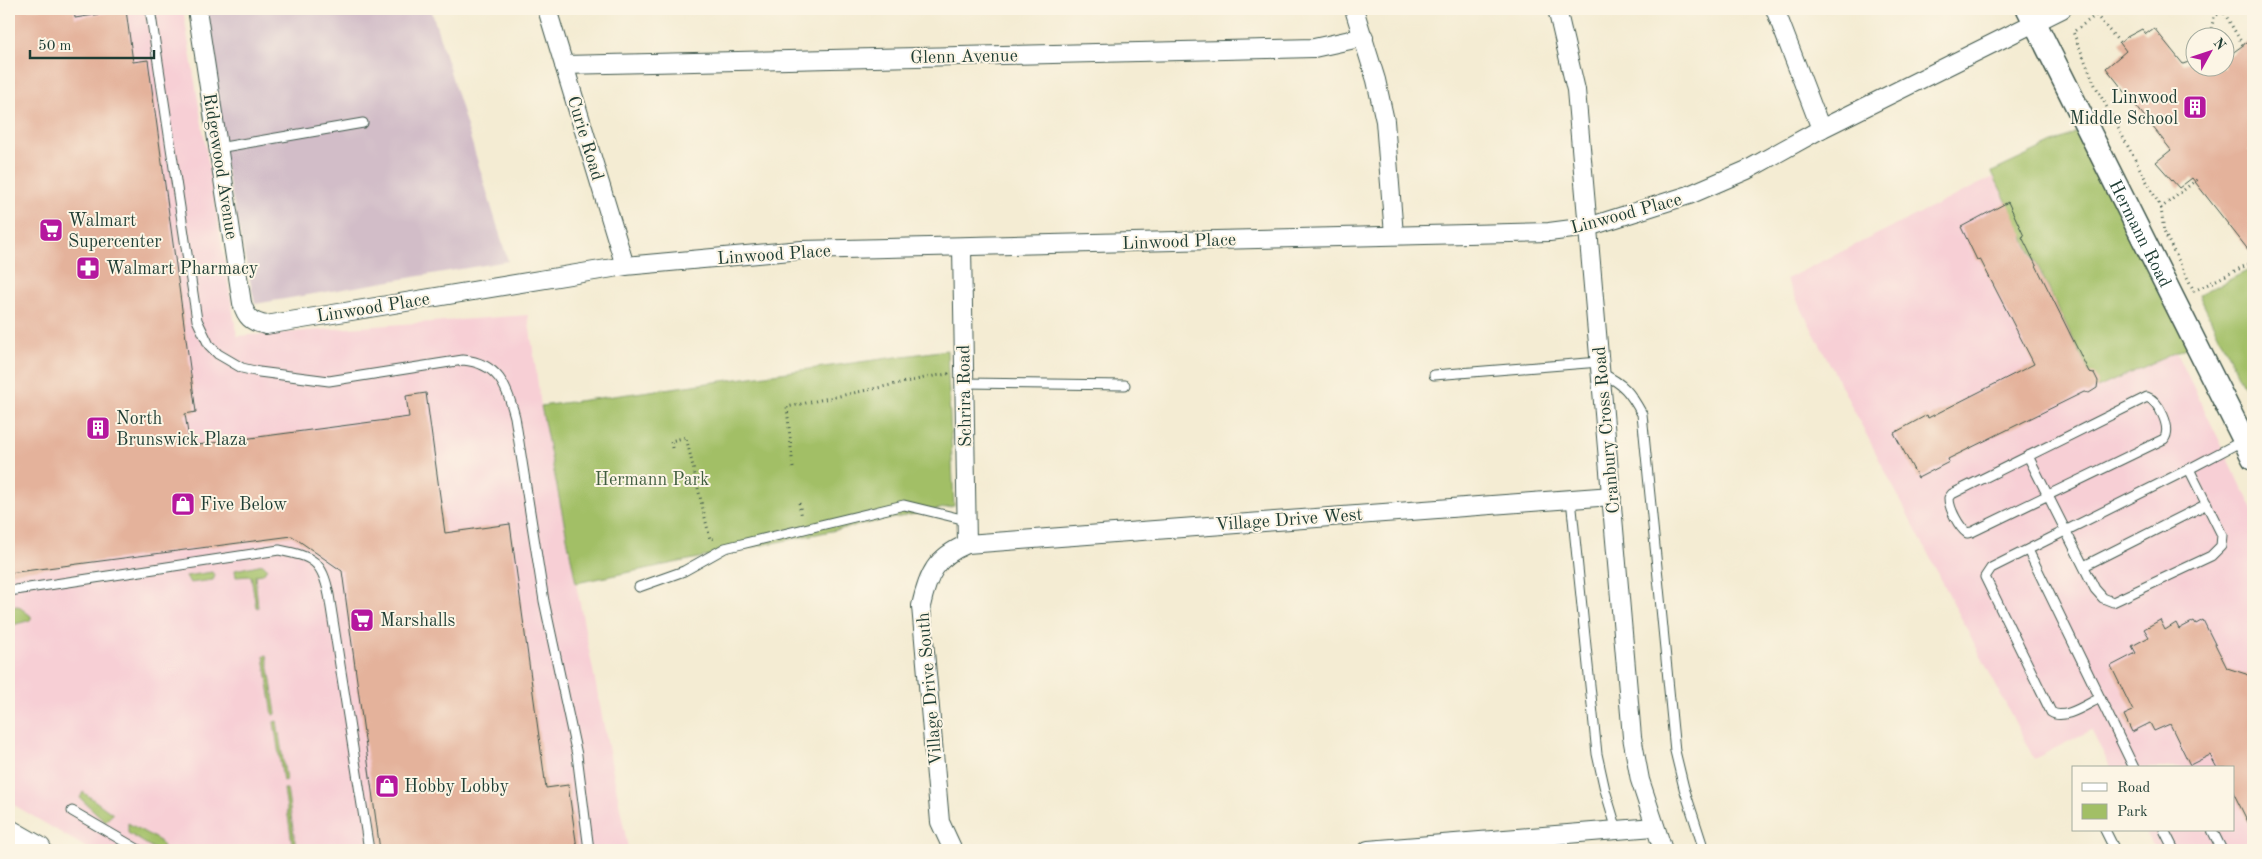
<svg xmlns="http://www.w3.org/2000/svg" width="2262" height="859" font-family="'Old Standard TT',serif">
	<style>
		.built { fill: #f7cfd5 }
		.industrial { fill: #d2bdc8 }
		.green { fill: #a2bf66; stroke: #607e4d }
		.building { fill: #e4b29b }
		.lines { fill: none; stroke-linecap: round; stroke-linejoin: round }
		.service-casing { stroke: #3f574c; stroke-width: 11 }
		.minor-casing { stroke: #3f574c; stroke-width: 20 }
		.tertiary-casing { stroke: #3f574c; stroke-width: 25 }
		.trunk-casing { stroke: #3f574c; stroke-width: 30 }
		.path { stroke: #3f574c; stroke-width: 3; stroke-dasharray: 1 4; stroke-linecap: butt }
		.service { stroke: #fff; stroke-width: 9 }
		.minor { stroke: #fff; stroke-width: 18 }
		.tertiary { stroke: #fff; stroke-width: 22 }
		.trunk { stroke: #fff; stroke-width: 28 }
		.labels { text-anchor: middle; stroke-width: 4; stroke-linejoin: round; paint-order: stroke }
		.street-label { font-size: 18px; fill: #1f3d34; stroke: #fcf5e5 }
		.poi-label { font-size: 18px; fill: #1f3d34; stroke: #fcf5e5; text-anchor: start }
		.park-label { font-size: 18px; fill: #405e40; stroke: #fcf5e5 }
	</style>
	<rect width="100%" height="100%" fill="#fcf5e5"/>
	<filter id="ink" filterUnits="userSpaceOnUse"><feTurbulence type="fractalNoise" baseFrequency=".02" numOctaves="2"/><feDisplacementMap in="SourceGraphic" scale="10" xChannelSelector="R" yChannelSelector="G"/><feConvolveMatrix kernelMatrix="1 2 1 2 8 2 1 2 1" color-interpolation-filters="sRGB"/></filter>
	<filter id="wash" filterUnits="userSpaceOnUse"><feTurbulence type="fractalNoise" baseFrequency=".0096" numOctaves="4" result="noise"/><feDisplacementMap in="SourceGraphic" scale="20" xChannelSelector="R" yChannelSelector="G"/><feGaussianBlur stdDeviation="1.12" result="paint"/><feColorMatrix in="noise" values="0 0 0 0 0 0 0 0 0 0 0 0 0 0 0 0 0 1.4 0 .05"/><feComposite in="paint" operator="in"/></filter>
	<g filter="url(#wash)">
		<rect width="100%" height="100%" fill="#f4ecd3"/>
		<g class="built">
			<polygon points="9,9 183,9 237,336 528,315 541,406 628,848 630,850 90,850 9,802"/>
			<polygon points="2073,138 2253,510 2253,850 2155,850 2145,830 2233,830 2233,768 2111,768 2091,730 2034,759 1786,279"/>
		</g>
		<polygon class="industrial" points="192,9 431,9 508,261 255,304"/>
		<g class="green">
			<polygon points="2087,127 2197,343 2097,388 1992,172"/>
			<polygon points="2253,268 2253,406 2199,295"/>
			<polygon points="947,350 954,506 576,583 541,406"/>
			<polygon points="263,564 267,568 263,574 255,575 258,608 256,607 251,576 236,577 235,570"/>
			<polygon points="212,572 215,576 213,580 190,583 186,576"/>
			<polygon points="18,606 31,616 31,620 9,626 9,607"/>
			<polygon points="267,655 276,714 273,715 264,656"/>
			<polygon points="277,721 286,780 283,781 274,722"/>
			<polygon points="284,789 287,789 296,849 293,849"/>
			<polygon points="83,792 113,814 105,821 80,798"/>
			<polygon points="128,823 160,841 163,847 161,850 156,850 128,833"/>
		</g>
		<g id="blocks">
			<g class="building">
				<polygon points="9,9 74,9 75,18 126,10 133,62 148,60 196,412 185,414 190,446 409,417 406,396 426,393 445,533 510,524 546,788 568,785 577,848 559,850 380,850 342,571 292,536 9,573"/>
				<polygon points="2154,28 2183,64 2194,60 2194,68 2224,68 2224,59 2253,38 2253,146 2248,150 2253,156 2253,256 2192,178 2179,188 2156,162 2171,150 2106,68 2126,51 2120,43 2127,37 2142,29 2146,34"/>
				<polygon points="2008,202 2024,236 2022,237 2089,372 2094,373 2098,381 2097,388 2089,393 2084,392 1948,459 1949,462 1918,478 1894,433 1927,415 1928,418 2034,364 1980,259 1977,260 1961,227"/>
				<polygon points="2160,620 2165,630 2176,623 2179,629 2194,621 2196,624 2203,620 2227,668 2246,674 2253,680 2253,832 2233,792 2233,768 2217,768 2210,755 2190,765 2170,724 2154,731 2150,723 2132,732 2124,715 2133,711 2111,666 2136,653 2132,646 2149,637 2144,629"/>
			</g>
		</g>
	</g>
	<g filter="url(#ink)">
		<use href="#blocks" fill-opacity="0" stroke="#3f574c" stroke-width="1"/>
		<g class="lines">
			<g class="service-casing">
				<g id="service">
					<path d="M150,9l47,311 12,25 9,9 24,14 17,4 70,9 134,-21c35,3 44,26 52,57l29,184 33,154 12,95"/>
					<polyline points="218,148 363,123"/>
					<path d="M1601,373c23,11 29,19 41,41l33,337 9,37 20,62"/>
					<polyline points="1434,375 1600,362"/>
					<polyline points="964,383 1125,385"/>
					<path d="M2147,397c12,4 25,31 17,42l-192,93 -5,1c-8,-6 -18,-24 -18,-35l3,-4z"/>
					<polyline points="2028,456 2095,589 2103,598 2113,602 2211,556 2221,546 2222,535 2189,469"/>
					<polyline points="1571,499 1597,754 1605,790 1617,830"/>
					<polyline points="2028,550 2100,698"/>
					<polyline points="2084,566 2207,504"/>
					<polyline points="639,587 684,571 725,548 904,505 966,520"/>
					<path d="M9,591l270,-41c34,7 43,10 50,45l40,255"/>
					<path d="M2134,768l-34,-70c-13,6 -36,23 -49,14l-66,-135 6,-9 198,-99 55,-29"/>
					<polyline points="72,811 139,850"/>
					<polyline points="2105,830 2115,850"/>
					<polyline points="2164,830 2174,850"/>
					<polyline points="2212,830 2222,850"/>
				</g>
			</g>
			<g class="minor-casing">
				<g id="minor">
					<path d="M197,9l45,294c4,14 9,19 24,22l359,-59 177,-16 747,-18 39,-5 101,-32 58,-25 74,-41 241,-120"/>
					<polyline points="547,9 625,266"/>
					<polyline points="1354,9 1376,80 1385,121 1394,235"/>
					<polyline points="1557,9 1576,90 1632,737 1640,780 1663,850"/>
					<polyline points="1775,9 1821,129"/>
					<polyline points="564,65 1314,48 1364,37"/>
					<polyline points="962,247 967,544"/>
					<path d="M953,850l-13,-28 -19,-216c7,-32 15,-49 46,-62l645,-48"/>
					<polyline points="1368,850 1654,827"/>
				</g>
			</g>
			<g class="tertiary-casing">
				<g id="tertiary">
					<path id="s1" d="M2028,9l225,449"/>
				</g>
			</g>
			<g class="trunk-casing">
				<polyline id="trunk" points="9,834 37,850"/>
			</g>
			<g class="path">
				<polyline points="2104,9 2096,15 2120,43"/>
				<polyline points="2222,9 2243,45"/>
				<polyline points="2096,15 2073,32 2095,85 2161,208 2199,178"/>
				<polyline points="2209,38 2214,17 2223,11"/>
				<polyline points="2161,208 2164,232 2194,291 2253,262"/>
				<polyline points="672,448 671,441 686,437 710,539 716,538"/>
				<polyline points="793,468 787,407 934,376 948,374 948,376"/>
				<polyline points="799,503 802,517"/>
			</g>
			<use href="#service" class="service"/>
			<use href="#minor" class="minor"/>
			<use href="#tertiary" class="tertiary"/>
			<use href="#trunk" class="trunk"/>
		</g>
	</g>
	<defs>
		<g id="building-square" transform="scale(1.25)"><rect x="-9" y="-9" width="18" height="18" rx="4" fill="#b5179e" stroke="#fcf5e5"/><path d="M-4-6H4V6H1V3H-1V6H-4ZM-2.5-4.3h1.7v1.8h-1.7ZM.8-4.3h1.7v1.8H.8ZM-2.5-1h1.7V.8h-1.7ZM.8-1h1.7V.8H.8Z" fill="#fff"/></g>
		<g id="supermarket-square" transform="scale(1.25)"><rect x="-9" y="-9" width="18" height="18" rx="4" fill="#b5179e" stroke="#fcf5e5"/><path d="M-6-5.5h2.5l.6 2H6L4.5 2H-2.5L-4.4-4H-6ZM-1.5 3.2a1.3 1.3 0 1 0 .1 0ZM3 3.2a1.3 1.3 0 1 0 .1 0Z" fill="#fff"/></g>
		<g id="pharmacy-square" transform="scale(1.25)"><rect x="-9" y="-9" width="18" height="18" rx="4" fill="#b5179e" stroke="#fcf5e5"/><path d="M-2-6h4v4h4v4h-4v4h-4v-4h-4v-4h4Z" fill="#fff"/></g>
		<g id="shop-square" transform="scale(1.25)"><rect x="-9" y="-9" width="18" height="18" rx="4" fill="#b5179e" stroke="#fcf5e5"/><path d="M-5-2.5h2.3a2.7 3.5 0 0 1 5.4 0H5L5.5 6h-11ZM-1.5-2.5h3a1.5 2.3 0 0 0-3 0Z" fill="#fff"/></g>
	</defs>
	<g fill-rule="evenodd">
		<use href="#building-square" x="2195" y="107"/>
		<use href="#supermarket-square" x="51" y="230"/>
		<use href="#pharmacy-square" x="88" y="268"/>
		<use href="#building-square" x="98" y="428"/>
		<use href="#shop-square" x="183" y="504"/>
		<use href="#supermarket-square" x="362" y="620"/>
		<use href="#shop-square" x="387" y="786"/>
	</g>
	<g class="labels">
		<g class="street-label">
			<text transform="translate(964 56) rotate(-1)" y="6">Glenn Avenue</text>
			<text transform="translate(586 138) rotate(73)" y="6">Curie Road</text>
			<text transform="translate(221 166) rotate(81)" y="6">Ridgewood Avenue</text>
			<text transform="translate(1626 213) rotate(-15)" y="6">Linwood Place</text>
			<text dy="6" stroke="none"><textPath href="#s1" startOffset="251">Hermann Road</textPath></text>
			<text transform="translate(1179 241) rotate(-2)" y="6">Linwood Place</text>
			<text transform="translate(774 254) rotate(-4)" y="6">Linwood Place</text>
			<text transform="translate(373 307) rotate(-9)" y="6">Linwood Place</text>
			<text transform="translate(964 396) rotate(-91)" y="6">Schrira Road</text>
			<text transform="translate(1606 430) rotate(-95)" y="6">Cranbury Cross Road</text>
			<text transform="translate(1289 519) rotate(-4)" y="6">Village Drive West</text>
			<text transform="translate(929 689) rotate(-95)" y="6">Village Drive South</text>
		</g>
		<g class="poi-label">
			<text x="2178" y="103" text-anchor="end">Linwood<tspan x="2178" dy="21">Middle School</tspan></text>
			<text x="68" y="226">Walmart<tspan x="68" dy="21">Supercenter</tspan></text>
			<text x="106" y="274">Walmart Pharmacy</text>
			<text x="116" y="424">North<tspan x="116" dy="21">Brunswick Plaza</tspan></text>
			<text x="200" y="510">Five Below</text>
			<text x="380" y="626">Marshalls</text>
			<text x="404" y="792">Hobby Lobby</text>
		</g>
		<g class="park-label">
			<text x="652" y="485">Hermann Park</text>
		</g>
	</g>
	<rect width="2262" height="859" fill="none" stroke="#fcf5e5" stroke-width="30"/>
	<rect x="2072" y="766" width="162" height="65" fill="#fcf5e5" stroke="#a4ab9e"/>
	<rect x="2082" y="783" width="25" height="8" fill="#ffffff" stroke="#a4ab9e"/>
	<text x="2117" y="792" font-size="15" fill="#1f3d34">Road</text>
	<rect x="2082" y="804" width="25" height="15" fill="#a2bf66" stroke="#a4ab9e"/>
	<text x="2117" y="816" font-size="15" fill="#1f3d34">Park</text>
	<g transform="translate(2210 52) rotate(50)"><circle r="24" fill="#fcf5e5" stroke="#a4ab9e"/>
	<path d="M0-4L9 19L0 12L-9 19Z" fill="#b5179e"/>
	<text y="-8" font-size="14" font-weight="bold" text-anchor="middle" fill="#1f3d34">N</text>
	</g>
	<path d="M30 50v8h124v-8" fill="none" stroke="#1f3d34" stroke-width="2.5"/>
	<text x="38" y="50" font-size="15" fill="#1f3d34" stroke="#fcf5e5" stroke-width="4" paint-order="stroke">50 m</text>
</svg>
